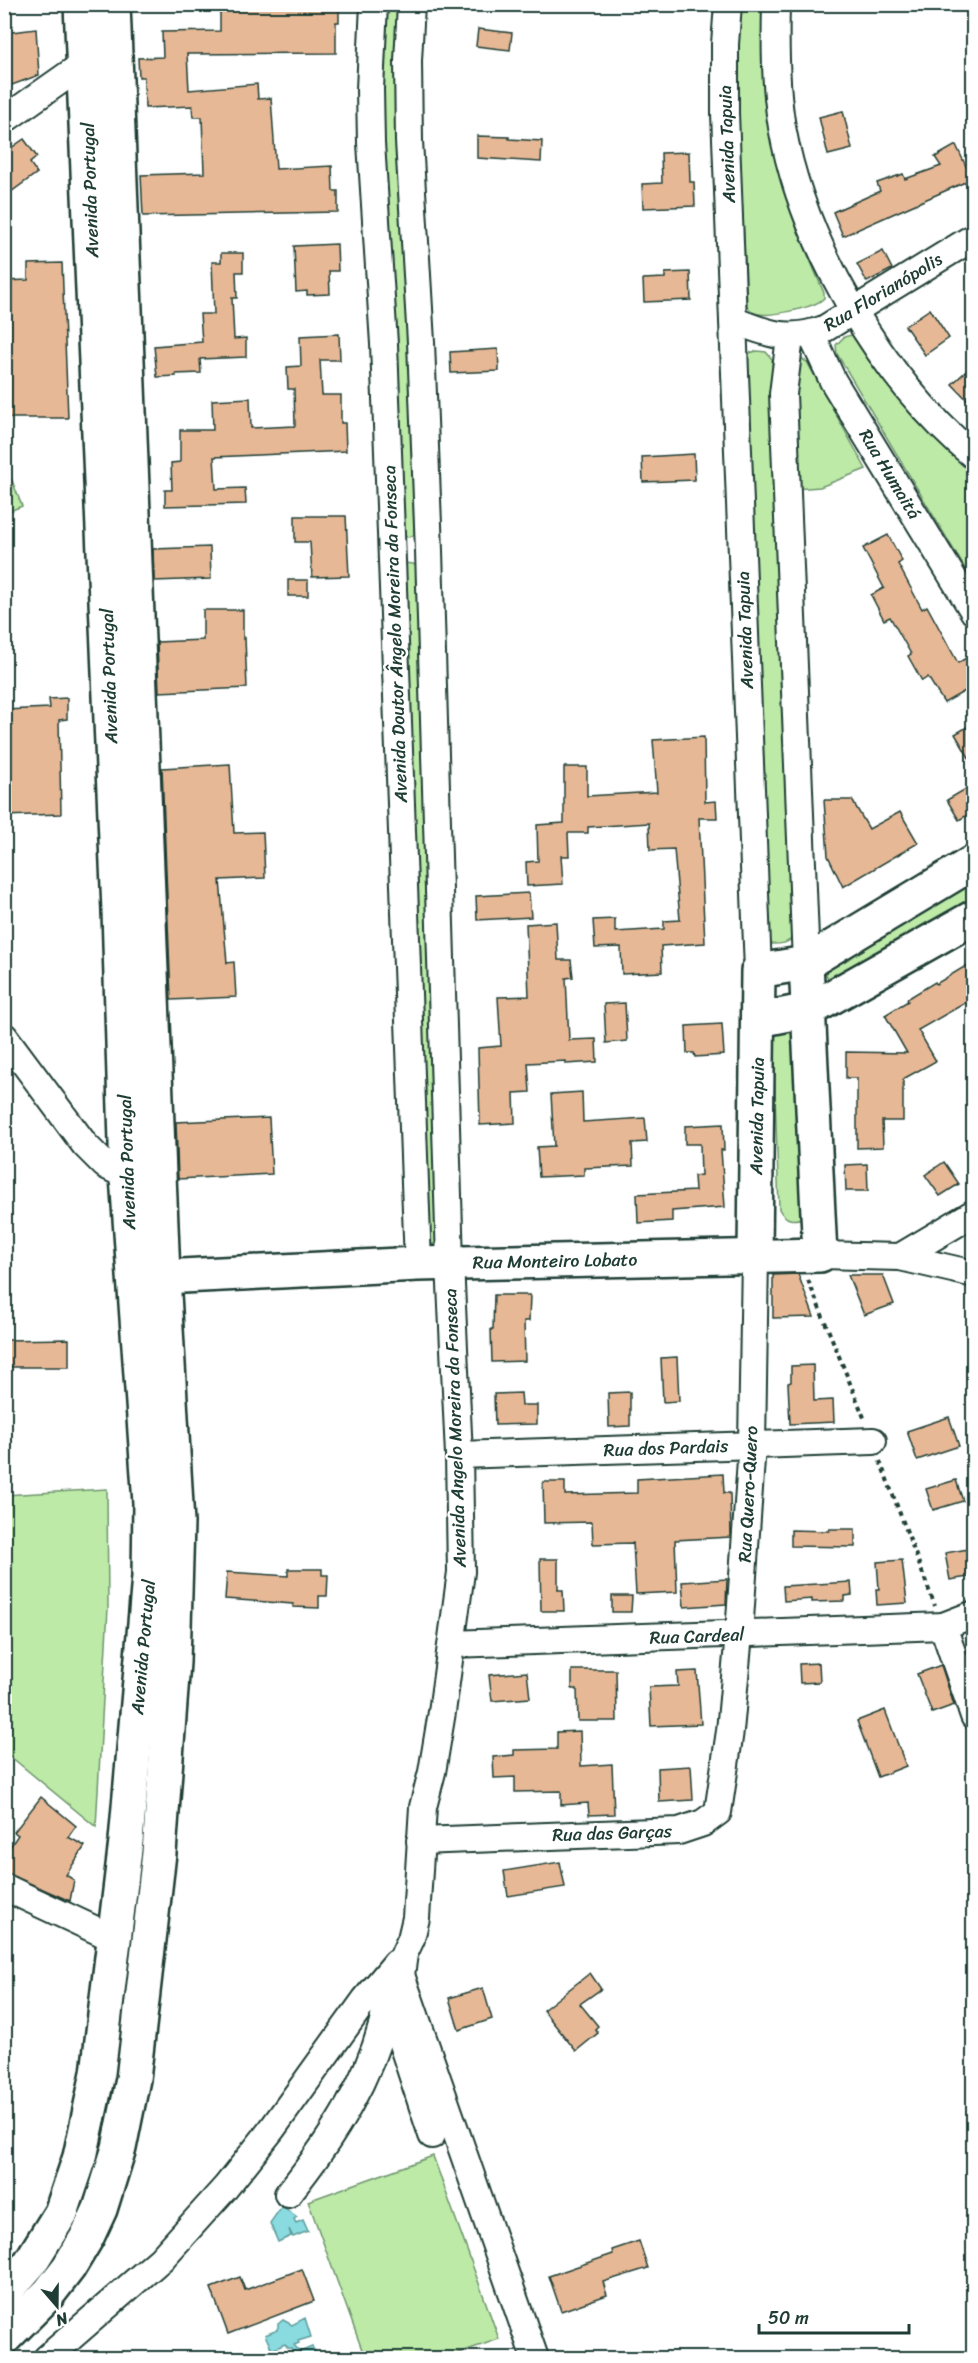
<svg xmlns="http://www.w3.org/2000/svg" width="978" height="2363" font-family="Sriracha,sans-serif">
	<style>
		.green { fill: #bdeaa7; stroke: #6e946e; stroke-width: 1.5 }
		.water { fill: #89dbe0; stroke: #5f9c9b; stroke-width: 1.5 }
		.building { fill: #e6b896; stroke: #1f3d34; stroke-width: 1.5 }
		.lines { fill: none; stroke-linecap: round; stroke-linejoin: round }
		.minor-casing { stroke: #1f3d34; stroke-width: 30 }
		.major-casing { stroke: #1f3d34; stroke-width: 38 }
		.path { stroke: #1f3d34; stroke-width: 4; stroke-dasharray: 4.5 4.5; stroke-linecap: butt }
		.minor { stroke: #fff; stroke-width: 26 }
		.major { stroke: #fff; stroke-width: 33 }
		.labels { text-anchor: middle; stroke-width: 5; stroke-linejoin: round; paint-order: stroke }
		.street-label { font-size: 18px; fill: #1f3d34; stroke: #fff }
	</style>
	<rect width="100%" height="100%" fill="#fff"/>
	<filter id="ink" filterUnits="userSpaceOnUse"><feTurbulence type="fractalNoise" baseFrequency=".0167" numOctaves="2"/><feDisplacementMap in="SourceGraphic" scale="12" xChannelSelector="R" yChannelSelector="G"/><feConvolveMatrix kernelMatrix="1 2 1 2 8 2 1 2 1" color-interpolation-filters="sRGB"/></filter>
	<g filter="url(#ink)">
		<g class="green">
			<polygon points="388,5 404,5 397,88 396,145 410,376 414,535 409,537 396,535 382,87"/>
			<path d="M739,5h27l10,146 6,36 13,37 29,69v5c-9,10 -58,20 -70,15 -3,-1 -5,-5 -7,-7l-10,-219z"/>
			<polygon points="855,334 973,467 973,582 837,354 836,345 844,337"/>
			<path d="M757,351l9,1 6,7 20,579c-6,7 -15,6 -23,6l-27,-587 7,-4z"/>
			<polygon points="799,357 807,362 866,469 820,487 795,489 792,359"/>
			<polygon points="4,460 22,506 5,513 4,513"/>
			<polygon points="404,563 413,564 419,567 444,1243 425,1245"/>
			<polygon points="973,874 973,908 830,983 826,974 826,965"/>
			<path d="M792,1029l8,4 5,183c-10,6 -20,5 -26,-7l-6,-172 8,-7z"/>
			<polygon points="107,1489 108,1608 96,1827 5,1752 4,1495"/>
			<polygon points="433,2156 499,2339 444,2358 365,2358 308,2201"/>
		</g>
		<g class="water">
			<polygon points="282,2206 297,2217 294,2219 296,2223 303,2220 308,2231 293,2237 289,2229 291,2236 278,2242 270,2223"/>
			<polygon points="305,2318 311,2337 298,2341 299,2343 294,2345 300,2352 312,2347 317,2354 316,2358 280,2358 288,2358 292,2352 291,2348 288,2348 285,2344 272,2350 265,2335 278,2330 278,2324 283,2320 292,2325"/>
		</g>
		<g class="building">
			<polygon points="220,4 339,4 339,22 336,22 336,53 187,54 189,90 257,84 258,99 271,98 276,169 332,166 333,191 338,191 338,212 143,216 141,175 204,173 202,117 193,117 192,106 145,108 144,77 139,77 138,58 163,57 162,32 220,31"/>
			<polygon points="36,29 39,75 4,88 4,33"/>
			<polygon points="478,29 512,33 510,50 476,46"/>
			<polygon points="843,111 852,149 828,155 819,117"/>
			<polygon points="477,136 509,137 509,139 542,141 541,162 477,158"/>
			<polygon points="24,139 37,157 30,163 37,173 4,197 4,153"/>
			<polygon points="956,145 972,179 843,236 833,212 880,191 877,183 903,174 905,179 941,166 935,157"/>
			<polygon points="689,152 690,182 694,182 695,206 643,208 642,184 662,183 661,153"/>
			<polygon points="337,244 338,271 329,271 330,294 307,295 307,291 296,292 294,246"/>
			<polygon points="883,251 892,269 867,282 857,264"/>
			<polygon points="221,253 243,253 243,272 236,272 237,298 232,298 234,339 246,338 246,357 200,359 201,373 175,374 176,376 157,377 154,346 202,342 200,314 214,314 212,262 221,262"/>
			<polygon points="62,263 68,418 4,418 4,281 28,280 28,264"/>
			<polygon points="690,272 691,300 644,302 643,279 665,278 665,273"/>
			<polygon points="930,309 949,338 925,355 905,326"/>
			<polygon points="339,334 340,360 320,360 322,395 341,395 341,423 345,423 346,451 214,457 216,489 245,488 246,504 165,506 165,490 172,490 171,463 180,462 180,430 213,430 212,400 250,398 251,428 295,426 294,389 288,389 287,367 301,366 300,336"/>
			<polygon points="498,349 499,371 451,373 450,352"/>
			<polygon points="974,364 974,407 952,384"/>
			<polygon points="694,454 695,480 643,482 642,457"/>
			<polygon points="295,516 346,516 349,576 312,577 310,542 295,542"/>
			<polygon points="888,535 902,561 898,564 922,609 927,606 958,663 966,658 974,671 974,686 944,703 928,677 922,681 908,656 911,654 890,617 884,620 871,595 884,588 863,548"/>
			<polygon points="210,547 211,579 154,581 153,549"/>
			<rect x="288" y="580" width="20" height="16"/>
			<polygon points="203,610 243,610 243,639 245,638 247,688 159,692 157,642 203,640"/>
			<polygon points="67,698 67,719 59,720 61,814 4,816 4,710 50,708 49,699"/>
			<polygon points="974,723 974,766 955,734"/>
			<polygon points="704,737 705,802 716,801 717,818 699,818 705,943 661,946 662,972 622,974 621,947 595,948 593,920 615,919 615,932 664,929 664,921 680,920 674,849 650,850 649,823 588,827 588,833 568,833 569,856 561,856 563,884 527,886 526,862 538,861 537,825 564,823 564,767 587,767 587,796 657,792 653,740"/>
			<polygon points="230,764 234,833 263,832 265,878 220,880 227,963 234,962 236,997 171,1000 162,768"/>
			<polygon points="974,784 974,811 959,820 947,800"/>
			<polygon points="824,800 852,800 869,829 900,812 918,843 843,887 828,856"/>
			<polygon points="529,893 531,917 477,920 476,896"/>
			<polygon points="556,922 558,960 571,960 573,977 566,978 569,1040 596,1039 597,1062 566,1064 566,1061 528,1063 530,1092 514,1093 515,1123 480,1125 478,1048 501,1046 498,997 529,996 526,924"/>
			<polygon points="974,961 974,998 918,1030 936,1061 903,1079 903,1121 882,1121 883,1147 857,1148 857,1078 846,1078 846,1052 907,1053 885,1015 908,1001 907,999 935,982 936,984"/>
			<polygon points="625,1003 627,1041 606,1043 604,1004"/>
			<polygon points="722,1024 724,1055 695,1057 694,1053 687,1053 686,1026"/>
			<polygon points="582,1092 583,1122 645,1118 647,1142 632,1143 633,1166 584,1168 584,1175 539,1177 537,1147 554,1146 551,1094"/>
			<polygon points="269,1118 272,1174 178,1179 176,1122"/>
			<polygon points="723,1124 724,1150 721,1150 725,1207 672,1211 672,1221 638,1223 637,1194 695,1191 694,1176 701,1175 700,1144 685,1144 685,1126"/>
			<polygon points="944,1162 959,1184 940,1196 925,1175"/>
			<polygon points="867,1164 868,1191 846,1191 845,1165"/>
			<polygon points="798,1274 814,1317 773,1318 773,1275"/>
			<polygon points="848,1275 883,1275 894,1304 864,1315"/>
			<polygon points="494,1295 530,1295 529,1321 524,1321 525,1361 492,1362 491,1329 493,1329"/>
			<polygon points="69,1339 69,1367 4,1367 4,1340"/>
			<polygon points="677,1357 679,1401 663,1402 661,1358"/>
			<polygon points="813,1365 814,1401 833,1400 834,1422 790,1424 788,1383 791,1382 791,1366"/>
			<polygon points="630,1392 630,1426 609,1427 608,1393"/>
			<polygon points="521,1393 522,1405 537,1405 537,1424 495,1425 494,1394"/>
			<polygon points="949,1417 959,1446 917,1460 907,1431"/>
			<polygon points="723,1474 724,1493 730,1493 731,1537 675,1540 677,1592 636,1594 633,1543 593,1544 592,1522 544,1523 543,1482 565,1482 565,1495 637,1493 637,1479"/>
			<polygon points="956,1480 963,1501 933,1510 926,1489"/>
			<polygon points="829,1529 855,1529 855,1547 791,1546 791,1530 829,1531"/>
			<polygon points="974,1548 974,1576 950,1580 945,1553"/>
			<polygon points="540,1559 558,1559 558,1590 563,1590 564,1611 541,1611"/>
			<polygon points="902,1560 907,1603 877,1605 876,1589 879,1589 877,1562"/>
			<polygon points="288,1569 322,1569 322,1575 328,1575 327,1596 319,1596 319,1608 293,1607 293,1604 225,1599 227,1572 288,1576"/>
			<polygon points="727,1579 726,1604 684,1607 682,1582"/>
			<polygon points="851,1582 852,1595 845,1596 845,1601 812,1602 812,1599 784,1601 783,1586"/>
			<polygon points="612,1596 632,1596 631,1612 612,1612"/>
			<polygon points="819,1663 820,1682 800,1683 799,1664"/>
			<polygon points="941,1665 954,1705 932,1713 917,1674"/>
			<polygon points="572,1670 616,1670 617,1721 578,1721 577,1689 572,1689"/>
			<polygon points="697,1671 701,1724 651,1726 649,1687 678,1686 677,1672"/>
			<polygon points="527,1672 530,1698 492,1701 489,1675"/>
			<polygon points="885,1710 906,1766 878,1777 857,1721"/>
			<polygon points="580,1731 581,1766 612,1764 614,1814 589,1815 588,1803 561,1805 561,1791 515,1792 515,1777 494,1778 493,1757 514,1755 514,1750 557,1749 557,1732"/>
			<polygon points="691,1766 693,1800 659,1802 658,1768"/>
			<polygon points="41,1797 76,1826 68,1837 85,1846 66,1875 74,1880 70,1901 4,1872 4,1856 18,1835 14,1832"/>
			<polygon points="560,1862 565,1887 508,1896 504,1871"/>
			<polygon points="590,1973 601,1989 580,2004 598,2026 595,2029 598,2033 576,2051 543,2010"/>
			<polygon points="483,1988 492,2019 459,2030 449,1998"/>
			<polygon points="639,2241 648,2268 603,2282 607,2295 561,2311 549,2276 613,2254 612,2250"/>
			<polygon points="302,2269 314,2301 228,2334 211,2288 240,2277 245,2290"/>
		</g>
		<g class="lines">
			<g class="minor-casing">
				<g id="minor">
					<polyline points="374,4 370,89 371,143 384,344 418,1264"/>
					<polyline points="411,4 408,61 409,141 421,342 429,551 450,1263 459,1455 461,1572 442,1712 432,1772 423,1807 416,1918 411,1939 404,1954 401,1975 388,2001 432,2135"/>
					<polyline points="728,4 725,44 725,113 758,971"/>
					<path d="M776,4c-1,41 -1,83 6,123 21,117 100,253 192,329"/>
					<polyline points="4,120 85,63"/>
					<path d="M733,320c34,14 56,22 91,9l150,-92"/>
					<polyline points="811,334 833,381 974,612"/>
					<polyline points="790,337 783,394 806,963"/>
					<polyline points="4,1036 85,1145 105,1165 127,1176 142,1176"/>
					<polyline points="820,1255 900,1257 974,1274"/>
					<polyline points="900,1257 974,1213"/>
					<polyline points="459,1455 873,1441"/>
					<polyline points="943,1626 974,1716"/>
					<polyline points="452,1644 943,1626 974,1614"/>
					<polyline points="420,1841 679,1831 703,1823 718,1812 730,1731 739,1634 752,1445 755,1256"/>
					<polyline points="4,1887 115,1939"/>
					<polyline points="401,1975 535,2358"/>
					<path d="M288,2194c44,-55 86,-119 99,-190"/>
					<polyline points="47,2358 161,2259 226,2187 272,2129 365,2000 396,1963"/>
				</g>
			</g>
			<g class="major-casing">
				<g id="major">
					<polyline points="759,1020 809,1010 974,917"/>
					<polyline points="755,1256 758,971 806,963 974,862"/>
					<polyline points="143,1278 418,1264 820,1255 806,963"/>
					<polyline points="4,2293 30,2263 61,2213 80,2157 98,2073 126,1841 149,1577 150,1503 127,1176 119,911 81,4"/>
					<polyline points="4,2338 49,2293 69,2267 87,2237 100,2209 119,2148 133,2079 159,1853 173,1662 177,1523 163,1276 113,4"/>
				</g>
			</g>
			<g class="path">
				<polyline points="808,1280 865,1420"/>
				<polyline points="880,1461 935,1606"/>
			</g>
			<use href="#minor" class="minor"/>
			<use href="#major" class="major"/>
		</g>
	</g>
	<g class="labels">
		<g class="street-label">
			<text transform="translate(727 144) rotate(-92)" y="6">Avenida Tapuia</text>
			<text transform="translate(90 190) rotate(-92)" y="6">Avenida Portugal</text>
			<text transform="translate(883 292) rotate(-31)" y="6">Rua Florianópolis</text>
			<text transform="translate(890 474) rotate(59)" y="6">Rua Humaitá</text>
			<text transform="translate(745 630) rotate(-92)" y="6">Avenida Tapuia</text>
			<text transform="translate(395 634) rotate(-92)" y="6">Avenida Doutor Ângelo Moreira da Fonseca</text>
			<text transform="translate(109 676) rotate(-92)" y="6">Avenida Portugal</text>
			<text transform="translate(757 1116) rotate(-89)" y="6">Avenida Tapuia</text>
			<text transform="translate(127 1162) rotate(-92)" y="6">Avenida Portugal</text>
			<text transform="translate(555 1261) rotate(-1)" y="6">Rua Monteiro Lobato</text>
			<text transform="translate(455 1428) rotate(-92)" y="6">Avenida Angelo Moreira da Fonseca</text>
			<text transform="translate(666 1448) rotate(-2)" y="6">Rua dos Pardais</text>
			<text transform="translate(748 1494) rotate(-87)" y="6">Rua Quero-Quero</text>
			<text transform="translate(697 1636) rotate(-2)" y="6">Rua Cardeal</text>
			<text transform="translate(143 1647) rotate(-85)" y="6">Avenida Portugal</text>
			<text transform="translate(612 1833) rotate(-2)" y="6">Rua das Garças</text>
		</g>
	</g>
	<rect width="978" height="2363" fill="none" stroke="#fff" stroke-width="24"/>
	<rect x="12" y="12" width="954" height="2339" fill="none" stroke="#1f3d34" stroke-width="2" filter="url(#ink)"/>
	<g transform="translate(57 2306) rotate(160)" stroke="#ffffff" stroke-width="4.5" paint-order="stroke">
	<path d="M0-4.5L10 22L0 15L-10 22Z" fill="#1f3d34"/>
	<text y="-9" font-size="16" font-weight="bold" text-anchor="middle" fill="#1f3d34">N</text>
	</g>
	<path d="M759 2324v9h150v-9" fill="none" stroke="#1f3d34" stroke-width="3"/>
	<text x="768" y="2324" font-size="18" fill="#1f3d34" stroke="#ffffff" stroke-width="4.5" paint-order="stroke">50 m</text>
</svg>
